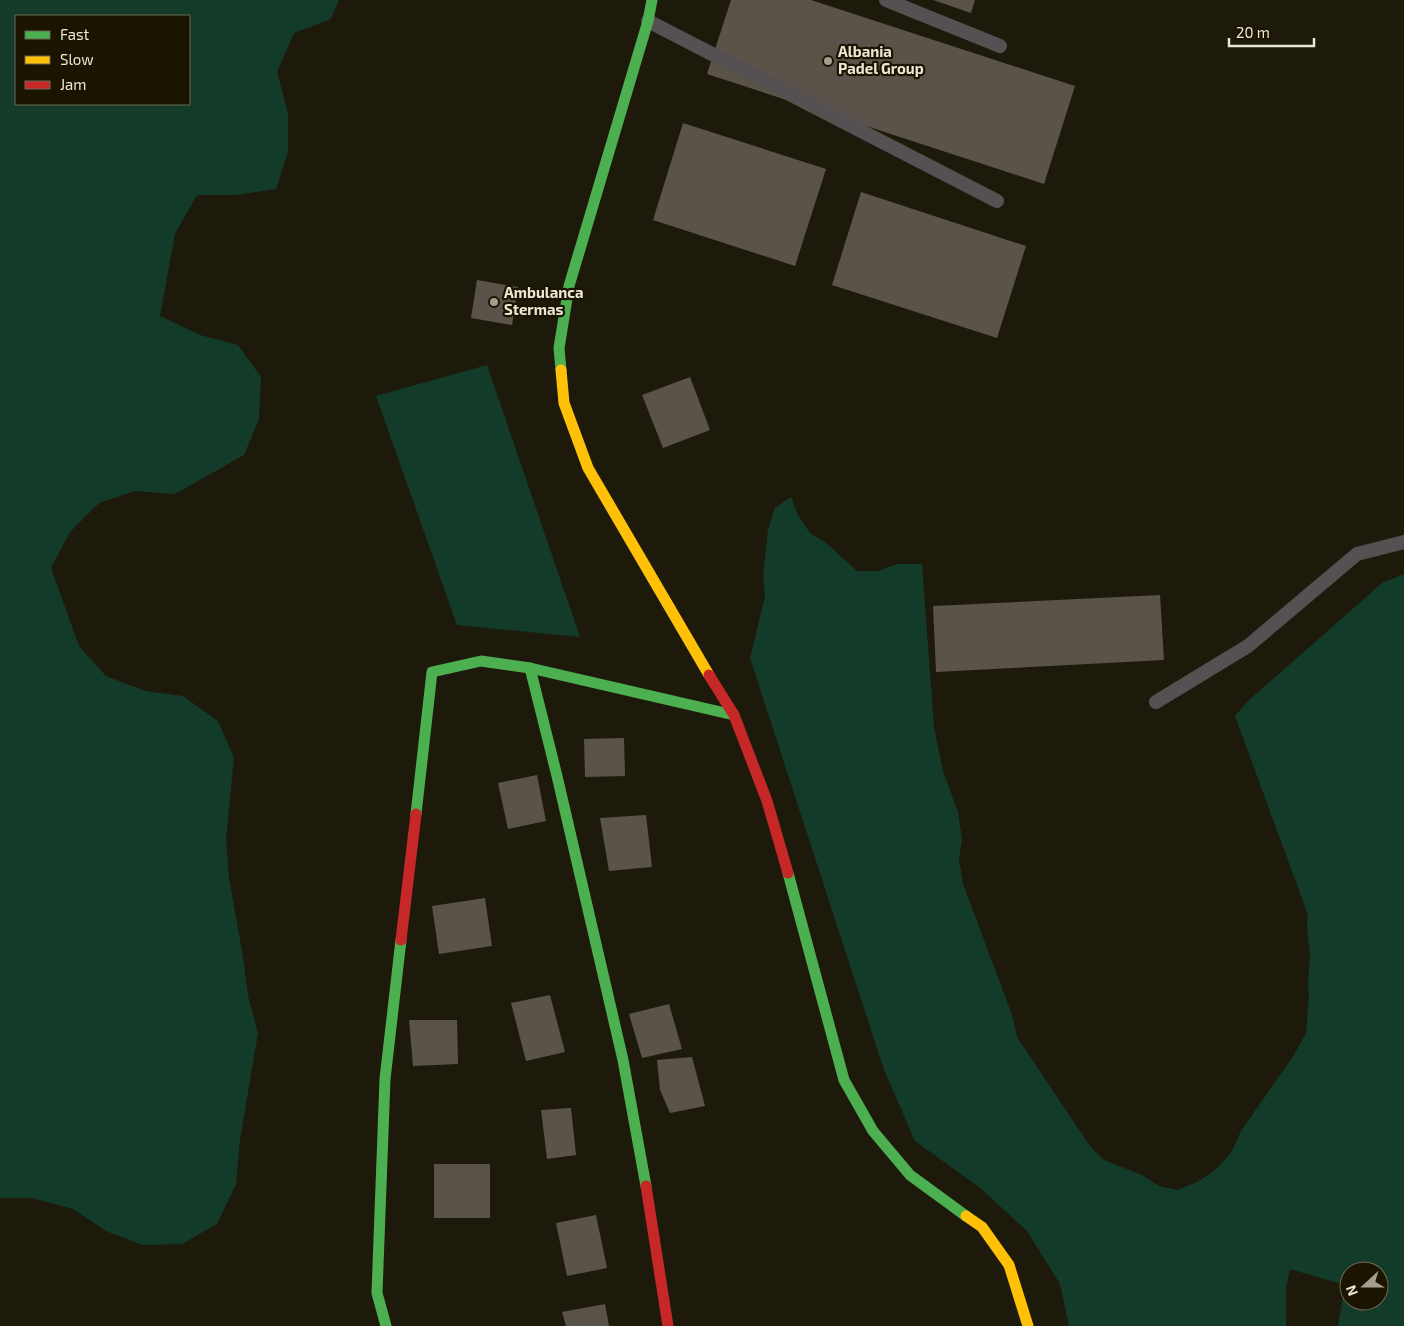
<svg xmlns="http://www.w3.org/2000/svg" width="1404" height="1326" font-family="'Exo 2',sans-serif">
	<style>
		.green { fill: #133b2a; fill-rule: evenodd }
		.building { fill: #5a534a }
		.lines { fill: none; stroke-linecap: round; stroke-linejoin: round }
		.lane { stroke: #555051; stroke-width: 14 }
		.fast { stroke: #4caf50; stroke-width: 11 }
		.slow { stroke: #ffc107; stroke-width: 11 }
		.jam { stroke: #c62828; stroke-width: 11 }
		.poi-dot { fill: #a29f90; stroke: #1b1500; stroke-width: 2 }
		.labels { text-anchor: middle; stroke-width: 4.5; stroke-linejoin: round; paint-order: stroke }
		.poi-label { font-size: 15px; font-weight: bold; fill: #eae7d7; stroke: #1b1500; text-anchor: start }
	</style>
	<rect width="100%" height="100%" fill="#1d1a0b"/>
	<g class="green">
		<path d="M0,0h339l-8,19 -37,14 -17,39 11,41v39l-12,37 -40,6h-39l-22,39 -15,82 40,19 38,10 23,32 -2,42 -15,36 -69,39 -40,-3 -36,12 -29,29 -19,36 28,78 27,30 39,15 38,5 35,25 16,37 -8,81 3,39 14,79 5,39 10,37 -18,107 -4,44 -19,40 -35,20 -39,1 -37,-14 -33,-22 -41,-11h-32zM189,16v88h-173v-88z"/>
		<polygon points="487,365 580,637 457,625 376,396"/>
		<path d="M791,497l7,18 12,18 16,10 31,28h21l19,-7h25l12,163 9,44 15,41 4,27 -3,20 4,25 49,131 5,22 73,109 14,14 38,15 17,11 18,4 20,-8 17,-11 17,-18 10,-22 53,-76 12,-22 3,-38 -1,-11 2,-30 -3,-28 1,-11 -73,-199 13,-15 134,-118 22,-9v752h-66l7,-41 -55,-16 -4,19v38h-217l-9,-42 -33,-53 -48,-44 -64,-46 -31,-71 -134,-412 15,-62 -2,-20 5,-46 7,-22zM1349,1271h30v30h-30z"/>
	</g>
	<g class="building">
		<polygon points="731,0 811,0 1075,86 1044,184 707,74"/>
		<polygon points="933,0 975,0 971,13"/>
		<polygon points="683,123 826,169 795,266 653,220"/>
		<polygon points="861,192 1026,246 997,338 832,285"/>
		<polygon points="477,280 518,287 512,325 471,318"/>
		<polygon points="690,377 710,430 663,448 642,395"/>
		<polygon points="1160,595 1164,660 936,672 933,606"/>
		<polygon points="624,738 625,776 585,777 584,739"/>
		<polygon points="537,775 546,821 508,829 498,783"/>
		<polygon points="646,815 652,867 609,871 600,818"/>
		<polygon points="485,898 492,946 439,954 432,906"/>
		<polygon points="550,995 565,1052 526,1061 511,1003"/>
		<polygon points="669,1004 682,1049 642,1058 629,1014"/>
		<polygon points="409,1020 457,1020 458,1064 413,1066"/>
		<polygon points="692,1057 705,1106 670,1113 660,1090 657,1060"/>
		<polygon points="571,1108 576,1155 547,1159 541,1110"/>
		<rect x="434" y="1164" width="56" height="54"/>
		<polygon points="596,1215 607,1268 567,1276 556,1223"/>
		<polygon points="605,1304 609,1326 566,1326 562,1312"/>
	</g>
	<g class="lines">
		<g class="lane">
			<polyline points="886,0 1000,46"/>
			<polyline points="648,21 997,201"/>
			<polyline points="1156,702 1248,646 1357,554 1404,542"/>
		</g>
		<g class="fast">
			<polyline points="561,370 559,348 569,286 648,21 652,0"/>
			<polyline points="530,668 557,776 623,1060 646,1186"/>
			<polyline points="416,814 432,672 481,661 530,668 734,715"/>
			<polyline points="788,873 844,1080 873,1131 910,1175 966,1216"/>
			<polyline points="386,1326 377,1293 385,1079 401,940"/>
		</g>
		<g class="slow">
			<polyline points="561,370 564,403 588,468 709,675"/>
			<polyline points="966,1216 982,1227 1009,1265 1028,1326"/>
		</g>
		<g class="jam">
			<polyline points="709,675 734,715 767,801 788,873"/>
			<polyline points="401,940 416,814"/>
			<polyline points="646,1186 668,1326"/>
		</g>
	</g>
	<g class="poi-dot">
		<circle cx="828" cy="61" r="5"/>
		<circle cx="494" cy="302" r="5"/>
	</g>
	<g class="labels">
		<g class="poi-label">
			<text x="838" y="57">Albania<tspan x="838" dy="17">Padel Group</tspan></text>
			<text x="504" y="298">Ambulanca<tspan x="504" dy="17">Stermas</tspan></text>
		</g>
	</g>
	<rect x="15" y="15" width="175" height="90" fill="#1b1500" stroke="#6e6956"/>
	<rect x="25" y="31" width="25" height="8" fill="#4caf50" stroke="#6e6956"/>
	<text x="60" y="40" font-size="15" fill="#eae7d7">Fast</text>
	<rect x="25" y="56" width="25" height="8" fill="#ffc107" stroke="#6e6956"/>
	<text x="60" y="65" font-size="15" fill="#eae7d7">Slow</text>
	<rect x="25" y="81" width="25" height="8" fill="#c62828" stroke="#6e6956"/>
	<text x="60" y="90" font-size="15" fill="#eae7d7">Jam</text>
	<g transform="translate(1364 1286) rotate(249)"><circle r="24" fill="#1b1500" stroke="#6e6956"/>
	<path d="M0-4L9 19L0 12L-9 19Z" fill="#a29f90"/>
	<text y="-8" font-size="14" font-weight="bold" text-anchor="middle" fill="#eae7d7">N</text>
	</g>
	<path d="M1229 38v8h85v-8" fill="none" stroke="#eae7d7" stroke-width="2.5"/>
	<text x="1236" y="38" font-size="15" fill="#eae7d7" stroke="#1b1500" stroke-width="4" paint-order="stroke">20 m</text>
</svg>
